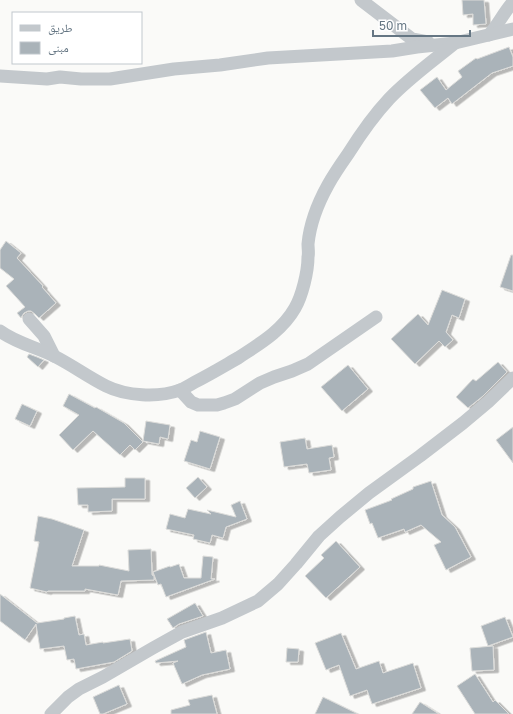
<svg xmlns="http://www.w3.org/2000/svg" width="513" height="714" font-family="'Golos Text','Noto Naskh Arabic',sans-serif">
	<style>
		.building { fill: #aab3b9; stroke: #dcdcda; filter: url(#shadow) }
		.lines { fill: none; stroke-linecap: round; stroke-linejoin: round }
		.minor { stroke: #c3c8cc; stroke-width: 13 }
	</style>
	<defs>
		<filter id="shadow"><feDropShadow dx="4.5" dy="2.5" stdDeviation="0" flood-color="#0004"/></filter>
	</defs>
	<rect width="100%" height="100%" fill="#fafaf8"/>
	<g class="building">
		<polygon points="462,0 484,0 486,24 473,25 473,14 463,15"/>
		<polygon points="509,47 513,57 513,66 492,73 452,104 448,98 435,108 420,90 437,77 446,90 462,77 458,71 476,58 477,59"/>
		<polygon points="6,241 21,253 17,258 43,286 42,287 56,303 39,318 35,314 31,311 28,311 24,313 22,316 21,318 17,313 25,307 6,286 14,279 0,268 0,250"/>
		<polygon points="511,255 513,255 513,291 500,287"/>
		<polygon points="442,290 465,299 459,318 452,315 446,332 453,340 445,347 439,341 415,364 391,339 418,314 428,325"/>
		<polygon points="29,354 37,357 44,360 38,367 27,357"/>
		<polygon points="498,362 507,372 483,396 468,408 456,397 473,379 476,381"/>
		<polygon points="348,365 368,389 342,411 321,387"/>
		<polygon points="69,394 95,408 96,407 124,423 143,442 135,450 130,445 120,455 93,431 73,450 59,435 79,415 63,406"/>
		<polygon points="22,404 37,411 30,426 15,419"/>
		<polygon points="146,421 170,425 168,439 160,437 159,444 143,441"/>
		<polygon points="513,427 513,463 496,440"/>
		<polygon points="200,431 220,437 210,469 184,461 191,440 197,442"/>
		<polygon points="305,438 307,449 332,445 334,457 329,458 331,470 309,473 307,464 284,467 280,442"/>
		<polygon points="198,477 207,487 195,498 186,488"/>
		<polygon points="125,478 145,478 145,499 112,499 112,511 88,512 88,505 78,505 77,488 125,487"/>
		<polygon points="431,481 442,515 455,527 471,557 446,570 434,545 441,542 421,525 405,532 404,529 378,538 372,523 370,524 365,510 392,500 391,499 413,489 413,487"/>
		<polygon points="240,501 247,519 226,527 223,538 212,535 210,543 193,539 194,535 166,529 170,514 185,518 188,509 211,514 207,510 236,517 231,505"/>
		<polygon points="38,516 52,519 84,530 72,566 99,566 99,565 129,571 128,550 151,549 152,575 154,576 154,580 121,581 118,595 85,589 85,591 48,591 47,592 30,588 39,542 34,541"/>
		<polygon points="336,541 360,567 326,598 305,576 324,558 321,555"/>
		<polygon points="203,556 213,557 211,579 215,579 166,597 161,584 158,585 153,572 170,566 170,567 179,564 184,578 201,578"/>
		<polygon points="0,594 37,623 64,619 64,618 75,616 79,635 84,634 86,645 103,642 103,643 130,639 132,651 114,662 76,669 74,659 67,660 64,646 40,649 36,624 25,640 0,621"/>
		<polygon points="195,603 203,616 179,624 173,628 167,619"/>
		<polygon points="505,617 513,637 488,646 481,626"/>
		<polygon points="206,632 211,653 226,650 230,669 202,675 182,684 173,663 178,661 156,663 155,661 186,647 184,640"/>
		<polygon points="341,633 356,669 379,661 383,673 413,663 421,688 372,704 367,690 350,696 339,665 326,670 315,643"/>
		<polygon points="493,646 494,670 472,671 470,648"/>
		<polygon points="287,648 299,649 298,662 286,662"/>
		<polygon points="475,674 493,702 495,700 509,714 475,714 457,686"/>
		<polygon points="119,685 127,704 103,714 100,714 93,697"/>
		<polygon points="212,695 217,714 171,714 171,710 190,705 188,700"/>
		<polygon points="323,697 358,714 315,714"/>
		<polygon points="420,702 439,714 412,714"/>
	</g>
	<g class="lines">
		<g class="minor">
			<polyline points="361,0 412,39 428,42"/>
			<path d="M489,35c9,-10 15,-23 24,-33"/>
			<polyline points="0,76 47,79 60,77 81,79 110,79 174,69 220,65 268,58 392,51 417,47 455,43 513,29"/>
			<polyline points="29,319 44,336 54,356"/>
			<path d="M0,331c16,12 36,16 54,25 18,9 34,21 52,30 20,10 52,12 74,4 5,-2 10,-5 15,-8 14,-7 29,-16 43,-24 21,-14 44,-27 57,-50 7,-12 13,-36 13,-51 1,-4 0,-8 0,-13 2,-21 10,-41 20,-59 6,-11 13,-21 20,-31 12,-19 26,-39 41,-55 20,-21 44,-38 66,-56"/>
			<polyline points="180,390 191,402 198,405 217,405 224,403 235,399 260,383 274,377 292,371 308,364 376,317"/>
			<polyline points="51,714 68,697 79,689 103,677 153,648 182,632 222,618 258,601 278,584 296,564 319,536 340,517 369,493 420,456 463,423 488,402 513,378"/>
		</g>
	</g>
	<rect x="12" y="12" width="130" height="52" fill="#ffffff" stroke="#c1c8cd"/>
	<rect x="20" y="25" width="20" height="6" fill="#c3c8cc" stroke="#c1c8cd"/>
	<text x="48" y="32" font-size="12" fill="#657683">طريق</text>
	<rect x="20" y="42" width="20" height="12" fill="#aab3b9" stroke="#c1c8cd"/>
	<text x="48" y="52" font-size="12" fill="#657683">مبنى</text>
	<path d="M373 30v6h97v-6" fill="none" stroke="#657683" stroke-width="2"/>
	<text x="379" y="30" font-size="12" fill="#657683" stroke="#ffffff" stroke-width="3" paint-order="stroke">50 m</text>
</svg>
